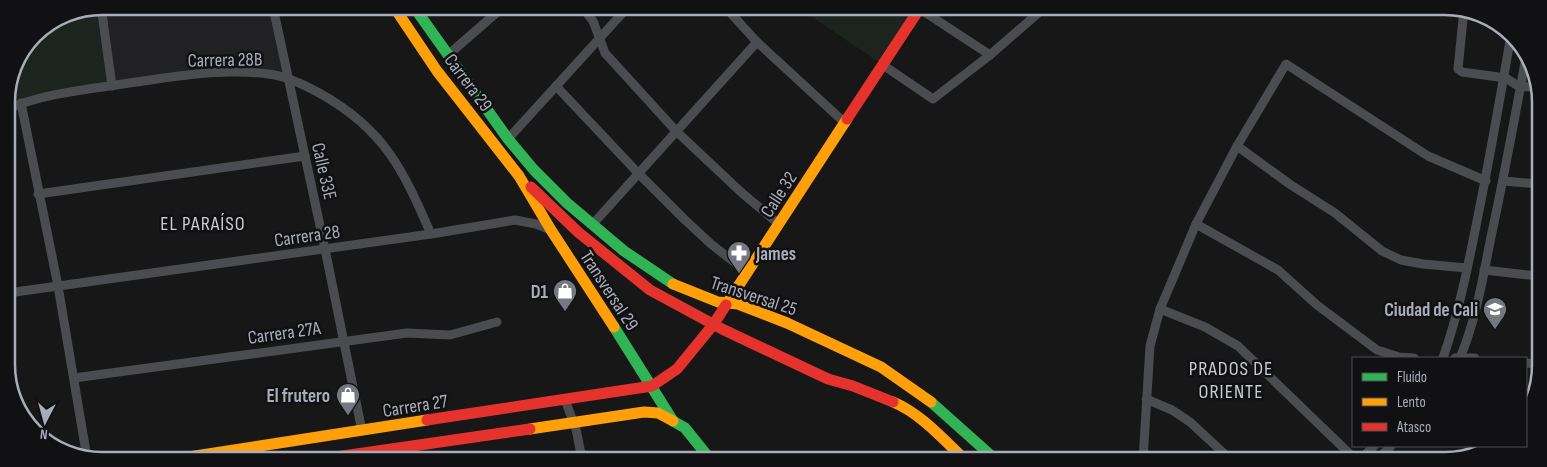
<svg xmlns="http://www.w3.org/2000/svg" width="1547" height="467" font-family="'Sofia Sans Condensed',sans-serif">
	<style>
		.built { fill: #212123 }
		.green { fill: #1d241e }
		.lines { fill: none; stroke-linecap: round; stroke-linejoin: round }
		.street { stroke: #4b4c50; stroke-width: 9 }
		.fast { stroke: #30b455; stroke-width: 11 }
		.slow { stroke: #ff9f0a; stroke-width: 11 }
		.jam { stroke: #e5322d; stroke-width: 11 }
		.labels { text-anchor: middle; stroke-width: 5; stroke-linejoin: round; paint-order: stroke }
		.street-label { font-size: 19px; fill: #a8adb8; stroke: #111113 }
		.poi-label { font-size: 19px; font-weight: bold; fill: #a8adb8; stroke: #111113; text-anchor: end }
		.neighbourhood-label { font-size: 20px; letter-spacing: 1px; fill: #c9ccd4; stroke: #111113 }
		.rim { fill: none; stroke: #a8adb8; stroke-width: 2.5 }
	</style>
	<rect width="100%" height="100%" fill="#171717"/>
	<polygon class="built" points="102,6 273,7 288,79 240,72 112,86"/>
	<g class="green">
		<polygon points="101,6 112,86 7,109 6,96 35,34 66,13"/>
		<polygon points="799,8 920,8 883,65"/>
	</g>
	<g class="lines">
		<g class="street">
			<polyline points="101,6 112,86"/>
			<polyline points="273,7 325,249 362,431"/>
			<polyline points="582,7 593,21 605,53 676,131 742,193 779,224"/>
			<polyline points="726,8 757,42 845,123"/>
			<polyline points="920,9 990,55"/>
			<polyline points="1464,9 1458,69 1462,72 1506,78 1518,86 1539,88"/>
			<polyline points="448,55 503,7"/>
			<polyline points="883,65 933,99 990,55 1044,8"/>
			<polyline points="556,86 638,173 684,219 711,244 748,273"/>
			<polyline points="21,103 58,286 87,458"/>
			<path d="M7,109c41,-17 85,-20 129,-27 44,-6 88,-14 132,-8 19,2 37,11 53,20 64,36 82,76 110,140"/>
			<polyline points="508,139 628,7"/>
			<polyline points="1237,146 1291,185 1335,213 1382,251 1401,260 1423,264 1467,268"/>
			<polyline points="1503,181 1538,184"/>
			<polyline points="38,194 305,156"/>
			<polyline points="1196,224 1278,270 1317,305 1377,350 1399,357 1414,358"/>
			<polyline points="592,225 757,42"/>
			<polyline points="1484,270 1538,276"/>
			<polyline points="8,293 431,234 515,220 536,224 551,230"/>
			<polyline points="1160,309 1205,327 1238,346 1356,460"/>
			<path d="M1443,358c15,-43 24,-87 33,-132 13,-64 24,-127 35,-191"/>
			<polyline points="1455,358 1475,358"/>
			<path d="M1460,358c16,-38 23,-81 31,-121 13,-60 24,-120 35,-180"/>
			<polyline points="1526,363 1538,364"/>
			<polyline points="74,378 407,333 450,335 497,322"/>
			<polyline points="1146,399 1172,410 1190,422 1231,460"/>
			<polyline points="565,400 576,429 582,459"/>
			<polyline points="1143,460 1150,346 1160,309 1196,224 1237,146 1286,64 1428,156 1486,181"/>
			<polyline points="1360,460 1374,446"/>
			<polyline points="1377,460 1391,446"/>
		</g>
		<g class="fast">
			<polyline points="414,7 508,139 534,170 567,203 624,251 673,284"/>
			<polyline points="614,327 673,421 685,428 710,459"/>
			<polyline points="931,402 996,460"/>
		</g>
		<g class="slow">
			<polyline points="394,7 437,71 519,176 551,230 614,327"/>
			<polyline points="673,284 718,302 738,304 787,323 881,367 931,402"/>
			<polyline points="726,305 847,119"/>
			<path d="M893,402c27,11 50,37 71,57"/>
			<polyline points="530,429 644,412 658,413 673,421"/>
			<polyline points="182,458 427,420"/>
		</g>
		<g class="jam">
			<polyline points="847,119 920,8"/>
			<polyline points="531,187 578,232 650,290 722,329 828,379 853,386 893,402"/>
			<polyline points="427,420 652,386 677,369 713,325 726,305"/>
			<polyline points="329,458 530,429"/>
		</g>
	</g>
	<defs>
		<g id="pharmacy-pin" transform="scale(1.25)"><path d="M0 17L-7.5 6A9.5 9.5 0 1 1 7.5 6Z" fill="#757880" stroke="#111113"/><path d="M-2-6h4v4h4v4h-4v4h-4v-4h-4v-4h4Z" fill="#fff"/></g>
		<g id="shop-pin" transform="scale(1.25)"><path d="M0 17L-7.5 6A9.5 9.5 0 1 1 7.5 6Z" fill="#757880" stroke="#111113"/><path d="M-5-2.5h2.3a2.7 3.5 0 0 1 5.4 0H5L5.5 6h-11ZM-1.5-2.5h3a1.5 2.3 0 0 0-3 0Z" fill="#fff"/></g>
		<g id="school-pin" transform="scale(1.25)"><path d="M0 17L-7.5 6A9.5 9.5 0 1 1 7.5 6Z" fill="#757880" stroke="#111113"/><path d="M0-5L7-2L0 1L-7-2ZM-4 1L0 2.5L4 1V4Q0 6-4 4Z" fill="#fff"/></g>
	</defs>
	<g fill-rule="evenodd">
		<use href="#pharmacy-pin" x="739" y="253"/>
		<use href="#shop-pin" x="565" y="291"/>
		<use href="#school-pin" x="1495" y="309"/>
		<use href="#shop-pin" x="348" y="395"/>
	</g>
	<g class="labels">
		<g class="street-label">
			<text transform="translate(225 59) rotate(-1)" y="7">Carrera 28B</text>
			<text transform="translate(469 82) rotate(53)" y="7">Carrera 29</text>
			<text transform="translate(325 171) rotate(77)" y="7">Calle 33E</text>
			<text transform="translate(778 194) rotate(-57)" y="7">Calle 32</text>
			<text transform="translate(307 235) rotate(-8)" y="7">Carrera 28</text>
			<text transform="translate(610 290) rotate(57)" y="7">Transversal 29</text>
			<text transform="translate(754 295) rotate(18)" y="7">Transversal 25</text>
			<text transform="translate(284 332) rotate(-8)" y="7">Carrera 27A</text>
			<text transform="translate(415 405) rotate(-9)" y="7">Carrera 27</text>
		</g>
		<g class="poi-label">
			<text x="756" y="260" text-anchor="start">James</text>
			<text x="548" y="298">D1</text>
			<text x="1478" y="316">Ciudad de Cali</text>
			<text x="330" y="402">El frutero</text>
		</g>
		<g class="neighbourhood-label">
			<text x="203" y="230">EL PARAÍSO</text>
			<text x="1231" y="375">PRADOS DE<tspan x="1231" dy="23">ORIENTE</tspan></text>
		</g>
	</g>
	<path d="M0 0H1547V467H0ZM102 15H1445A87 87 0 0 1 1532 102V365A87 87 0 0 1 1445 452H102A87 87 0 0 1 15 365V102A87 87 0 0 1 102 15Z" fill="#111113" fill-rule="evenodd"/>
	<path class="rim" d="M102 15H1445A87 87 0 0 1 1532 102V365A87 87 0 0 1 1445 452H102A87 87 0 0 1 15 365V102A87 87 0 0 1 102 15Z"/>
	<rect x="1352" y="357" width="175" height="90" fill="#111113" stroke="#4d4f55"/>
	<rect x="1362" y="373" width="25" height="8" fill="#30b455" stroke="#4d4f55"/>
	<text x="1397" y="382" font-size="15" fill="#a8adb8">Fluido</text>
	<rect x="1362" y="398" width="25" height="8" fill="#ff9f0a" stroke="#4d4f55"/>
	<text x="1397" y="407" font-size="15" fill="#a8adb8">Lento</text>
	<rect x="1362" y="423" width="25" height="8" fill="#e5322d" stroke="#4d4f55"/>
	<text x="1397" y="432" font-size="15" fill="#a8adb8">Atasco</text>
	<g transform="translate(45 422) rotate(186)" stroke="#111113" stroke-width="4" paint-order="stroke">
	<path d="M0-4L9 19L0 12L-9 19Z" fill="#a8adb8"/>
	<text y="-8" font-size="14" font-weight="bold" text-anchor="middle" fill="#a8adb8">N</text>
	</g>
</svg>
